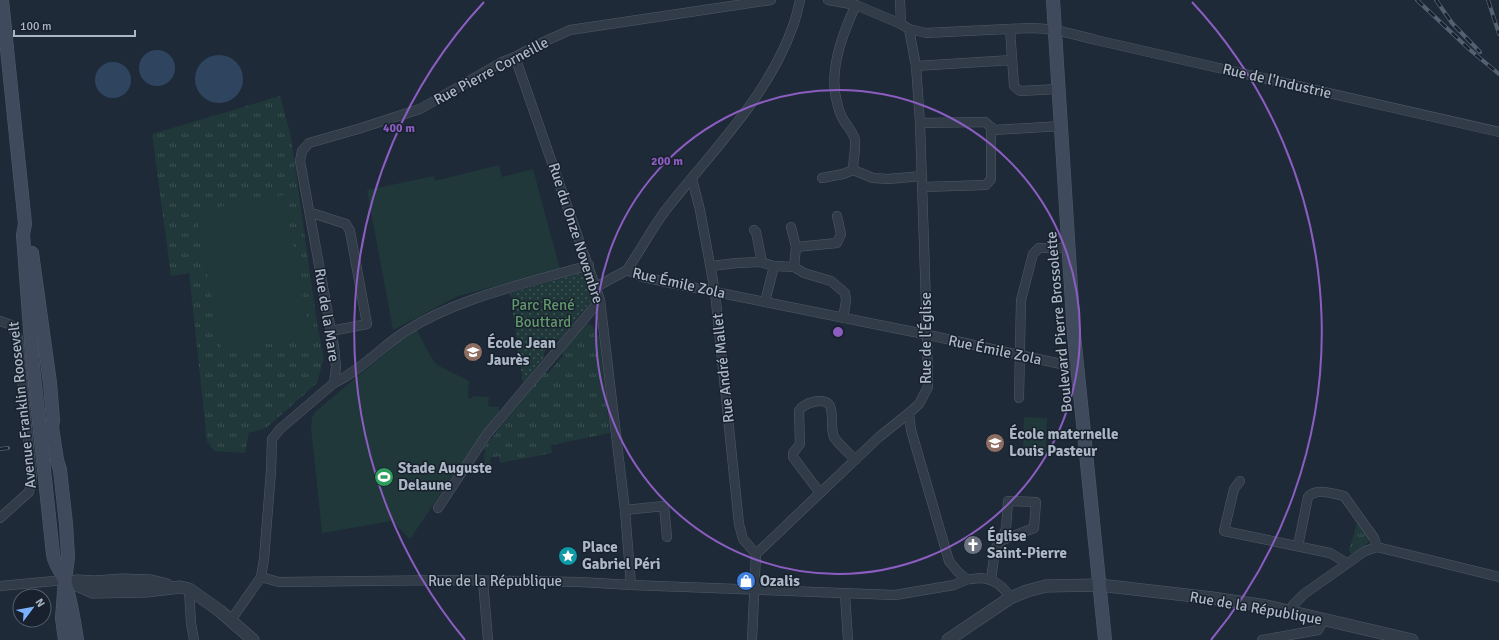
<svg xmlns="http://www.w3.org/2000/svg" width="1499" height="640" font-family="Signika,sans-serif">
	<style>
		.grass { fill: url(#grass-tufts) }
		.park { fill: url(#park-dots) }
		.garden { fill: #203839 }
		.water { fill: #2f455f }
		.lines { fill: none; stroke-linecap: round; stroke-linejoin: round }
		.minor-casing { stroke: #4f5a67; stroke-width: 10 }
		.tertiary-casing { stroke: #4f5a67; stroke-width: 13 }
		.secondary-casing { stroke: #4f5a67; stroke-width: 14 }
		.minor { stroke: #323c49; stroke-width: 9 }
		.tertiary { stroke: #323c49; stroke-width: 12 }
		.secondary { stroke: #3f4b5c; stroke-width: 13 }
		.rail-casing { stroke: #536070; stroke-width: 4 }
		.rail { stroke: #18212d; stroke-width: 2.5; stroke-dasharray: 8; stroke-linecap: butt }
		.ring { fill: none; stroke: #8c5dc1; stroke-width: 2 }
		.labels { text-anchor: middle; stroke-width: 3; stroke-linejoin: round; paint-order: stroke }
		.street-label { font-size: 15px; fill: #acb7c6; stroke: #18212d }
		.park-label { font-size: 15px; fill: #62986c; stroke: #18212d }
		.poi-label { font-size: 15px; font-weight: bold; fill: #acb7c6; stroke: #18212d; text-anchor: start }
		.centre { fill: #8c5dc1; stroke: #18212d; stroke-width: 2 }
		.ring-label { font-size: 12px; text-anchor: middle; font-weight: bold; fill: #8c5dc1; stroke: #18212d; stroke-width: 3; stroke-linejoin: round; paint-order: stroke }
	</style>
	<defs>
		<pattern id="grass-tufts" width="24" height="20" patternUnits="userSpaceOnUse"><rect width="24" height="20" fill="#203839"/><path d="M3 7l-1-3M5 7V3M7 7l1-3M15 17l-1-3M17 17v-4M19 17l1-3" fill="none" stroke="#3e5354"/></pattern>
		<pattern id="park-dots" width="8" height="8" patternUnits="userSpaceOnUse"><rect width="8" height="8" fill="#203839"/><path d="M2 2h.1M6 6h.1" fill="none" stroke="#3e5354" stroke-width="1.8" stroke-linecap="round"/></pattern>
	</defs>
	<rect width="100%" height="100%" fill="#1e2a38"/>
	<g class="grass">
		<polygon points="280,96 291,137 317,323 324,358 317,383 266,428 249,433 245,453 214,451 207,441 189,273 171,276 152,134"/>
		<path d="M585,324c8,-1 11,7 14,13l11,96 -59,12 1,8 -52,10 -1,-7 -9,2 1,7 -6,1 -1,-11 2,-4 -3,-2 61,-76h4l15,-17 -1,-5z"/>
		<polygon points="1357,523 1359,523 1368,535 1369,542 1353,554 1350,553 1349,550"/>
	</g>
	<polygon class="park" points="585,272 593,293 591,301 559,340 555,339 544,353 544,357 523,383 510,293"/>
	<g class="garden">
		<polygon points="499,165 502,177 533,169 560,269 458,296 393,330 367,190 434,176 435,181"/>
		<polygon points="284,195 310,336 222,352 196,211"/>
		<polygon points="417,330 431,357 437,365 469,381 468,398 472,398 472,396 489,397 488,406 499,407 499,412 482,433 410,539 392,521 322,533 311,427 312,418 315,412 399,342"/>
		<polygon points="1024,417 1047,418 1046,456 1023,456"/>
	</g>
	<g class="water">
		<circle cx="157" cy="68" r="18"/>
		<circle cx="219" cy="79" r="24"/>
		<circle cx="113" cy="80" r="18"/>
	</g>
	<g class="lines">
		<g class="minor-casing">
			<g id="minor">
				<path d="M828,0l28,5 45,19 8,5 17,4 103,-5c24,0 44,6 67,12l403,92"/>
				<polyline points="900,0 901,24"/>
				<path d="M909,29l7,37 4,57 7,212 1,52 -9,17 -10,9 2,17 38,131c5,6 11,15 18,18 4,1 9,-1 13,-1 13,1 24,8 30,20"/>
				<polyline points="1010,29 1014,86 1020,91 1058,89"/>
				<polyline points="515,57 600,300 625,510 631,585"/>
				<polyline points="916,66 1012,60"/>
				<polyline points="920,123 985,122 994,130 1061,126"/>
				<path d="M853,170c0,-9 3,-21 2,-30 -1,-7 -9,-15 -12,-21 -3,-5 -5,-12 -6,-17 -9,-31 6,-70 19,-97"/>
				<polyline points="822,178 843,174 853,170 873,178 888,179 922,176"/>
				<polyline points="692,179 700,210 715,292 739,524 743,539 756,554"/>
				<polyline points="923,187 986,185 991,179 991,127"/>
				<polyline points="310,214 315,214 346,224 350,231 367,324 331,331"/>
				<polyline points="791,227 796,247"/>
				<polyline points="754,230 756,232 761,257 760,262"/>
				<polyline points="711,266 737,263 760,262 774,266 794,267 804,273 831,281 845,293 846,301 843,318"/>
				<polyline points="794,267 796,247 837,243 841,234 837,216"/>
				<path d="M627,270c13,-19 24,-40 38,-59 45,-58 103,-114 128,-185 3,-8 5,-17 7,-26"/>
				<polyline points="596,287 627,270 643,277 671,283 924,334 1061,364 1077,365"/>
				<polyline points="765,302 774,266"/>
				<polyline points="0,321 11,325 18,338 32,478 29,492 0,518"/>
				<path d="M334,383c27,-13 47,-36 72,-52 53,-34 123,-48 183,-66"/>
				<polyline points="1019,398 1021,300 1033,254 1039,248 1068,248"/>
				<polyline points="1240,481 1234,489 1224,531 1330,553 1347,563"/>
				<path d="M820,493l-27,-36v-4l7,-9 -1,-33c3,-8 26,-15 31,-5 4,9 0,22 4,31 4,7 15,16 21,23"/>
				<polyline points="438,508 487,434 600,300"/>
				<polyline points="625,510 664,506 667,537"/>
				<path d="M1298,546l10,-49c9,-10 24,-3 36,-1l30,42 3,9"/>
				<polyline points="261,577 279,582 453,580 580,582 631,585 895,595 954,585 968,579"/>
				<polyline points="991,580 995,549 1000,541 1034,528 1036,502 1008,501 1006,529 1000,541"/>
				<polyline points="483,581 488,640"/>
				<polyline points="0,586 65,580"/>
				<polyline points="189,589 191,623 194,640"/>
				<polyline points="845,594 848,640"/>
				<polyline points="1292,612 1293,605 1304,594 1365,551 1377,547 1499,577"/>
				<polyline points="231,620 261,577 264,559 271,471 272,439 280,429 334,383 336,367 334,347 300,161 302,151 309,143 358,129 420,109 502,62 515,57 539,44 570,30 771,0"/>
				<polyline points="752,640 756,554 879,437 909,413"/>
				<polyline points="1262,640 1318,630 1324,619"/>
			</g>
		</g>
		<g class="tertiary-casing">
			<g id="tertiary">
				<polyline points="65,580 93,592 146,591 180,587 189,589 220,611 253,640"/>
				<polyline points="76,581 95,582 122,580 151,581 167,585"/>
				<polyline points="948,640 1010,598 1027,591 1046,586 1099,585 1212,598 1266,606 1412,640"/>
			</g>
		</g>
		<g class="secondary-casing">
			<g id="secondary">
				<path d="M2,0l23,224 -2,11 9,121 21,198c1,10 9,18 12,28 6,19 9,38 12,58"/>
				<polyline points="1053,0 1074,335 1105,640"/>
				<polyline points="32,253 50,383 53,420 52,427 57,460 60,470 66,524 68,557 65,580 62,618 65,640"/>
			</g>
		</g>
		<use href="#minor" class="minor"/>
		<use href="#tertiary" class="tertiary"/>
		<use href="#secondary" class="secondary"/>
		<g class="rail-casing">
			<g id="rail">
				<polyline points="1417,0 1469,49 1499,74"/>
				<polyline points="1436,0 1452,23 1480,52"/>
				<polyline points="1488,0 1499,34"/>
				<polyline points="0,449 8,448"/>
			</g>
		</g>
		<use href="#rail" class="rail"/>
	</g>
	<g class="ring">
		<circle cx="838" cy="332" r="242"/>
		<path d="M465 640A484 484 0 0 1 484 2M1192 2A484 484 0 0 1 1211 640"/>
	</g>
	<defs>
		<g id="school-disc" transform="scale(1)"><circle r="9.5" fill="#8d6e63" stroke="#18212d"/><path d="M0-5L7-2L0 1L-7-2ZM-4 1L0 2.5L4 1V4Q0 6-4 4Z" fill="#fff"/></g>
		<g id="stadium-disc" transform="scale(1)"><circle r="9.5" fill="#2e9e5b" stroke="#18212d"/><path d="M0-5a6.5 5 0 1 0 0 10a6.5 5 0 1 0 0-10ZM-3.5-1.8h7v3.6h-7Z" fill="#fff"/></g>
		<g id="church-disc" transform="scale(1)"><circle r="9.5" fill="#6b7280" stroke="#18212d"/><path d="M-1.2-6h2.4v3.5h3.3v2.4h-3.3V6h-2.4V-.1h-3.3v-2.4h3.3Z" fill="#fff"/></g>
		<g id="sight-disc" transform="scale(1)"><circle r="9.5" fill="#0f9aa8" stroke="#18212d"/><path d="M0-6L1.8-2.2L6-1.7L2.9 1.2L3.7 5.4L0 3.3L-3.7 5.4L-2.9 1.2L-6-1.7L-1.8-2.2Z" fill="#fff"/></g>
		<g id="shop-disc" transform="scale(1)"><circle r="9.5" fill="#3f7fe0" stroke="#18212d"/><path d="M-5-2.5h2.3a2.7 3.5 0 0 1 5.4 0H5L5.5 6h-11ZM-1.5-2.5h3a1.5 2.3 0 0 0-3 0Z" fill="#fff"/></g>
	</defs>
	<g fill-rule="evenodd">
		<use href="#school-disc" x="473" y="352"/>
		<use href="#school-disc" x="995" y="443"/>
		<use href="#stadium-disc" x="384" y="477"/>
		<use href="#church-disc" x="973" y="545"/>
		<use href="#sight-disc" x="568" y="556"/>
		<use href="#shop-disc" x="746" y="581"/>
	</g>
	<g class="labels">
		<g class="street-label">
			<text transform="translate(491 71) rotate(-28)" y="5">Rue Pierre Corneille</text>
			<text transform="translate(1277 81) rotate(13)" y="5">Rue de l'Industrie</text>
			<text transform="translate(576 233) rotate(72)" y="5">Rue du Onze Novembre</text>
			<text transform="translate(679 283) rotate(13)" y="5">Rue Émile Zola</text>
			<text transform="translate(327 315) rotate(81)" y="5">Rue de la Mare</text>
			<text transform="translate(1059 322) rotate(-95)" y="5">Boulevard Pierre Brossolette</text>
			<text transform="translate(926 338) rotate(-90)" y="5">Rue de l'Église</text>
			<text transform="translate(995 350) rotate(12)" y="5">Rue Émile Zola</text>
			<text transform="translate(723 368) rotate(-96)" y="5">Rue André Mallet</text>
			<text transform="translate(22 405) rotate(-96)" y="5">Avenue Franklin Roosevelt</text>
			<text x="495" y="586">Rue de la République</text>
			<text transform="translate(1256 608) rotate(10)" y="5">Rue de la République</text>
		</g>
		<g class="park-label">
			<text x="543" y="310">Parc René<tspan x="543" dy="17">Bouttard</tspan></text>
		</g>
		<g class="poi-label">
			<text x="487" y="348">École Jean<tspan x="487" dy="17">Jaurès</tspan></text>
			<text x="1009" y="439">École maternelle<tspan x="1009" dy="17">Louis Pasteur</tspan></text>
			<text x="398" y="473">Stade Auguste<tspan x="398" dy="17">Delaune</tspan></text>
			<text x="987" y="541">Église<tspan x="987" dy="17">Saint-Pierre</tspan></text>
			<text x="582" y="552">Place<tspan x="582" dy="17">Gabriel Péri</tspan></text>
			<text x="760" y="586">Ozalis</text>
		</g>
	</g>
	<circle cx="838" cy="332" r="6" class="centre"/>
	<g class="ring-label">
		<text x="399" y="132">400 m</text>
		<text x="667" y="165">200 m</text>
	</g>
	<g transform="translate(32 608) rotate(58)"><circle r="19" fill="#18212d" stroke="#535d6a"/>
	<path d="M0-3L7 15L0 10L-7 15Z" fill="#78b1ff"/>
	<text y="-6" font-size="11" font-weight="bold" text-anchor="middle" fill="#acb7c6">N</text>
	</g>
	<path d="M14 30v6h121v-6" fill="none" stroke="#acb7c6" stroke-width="2"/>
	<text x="20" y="30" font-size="12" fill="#acb7c6" stroke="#18212d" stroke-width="3" paint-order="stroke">100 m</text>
</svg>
